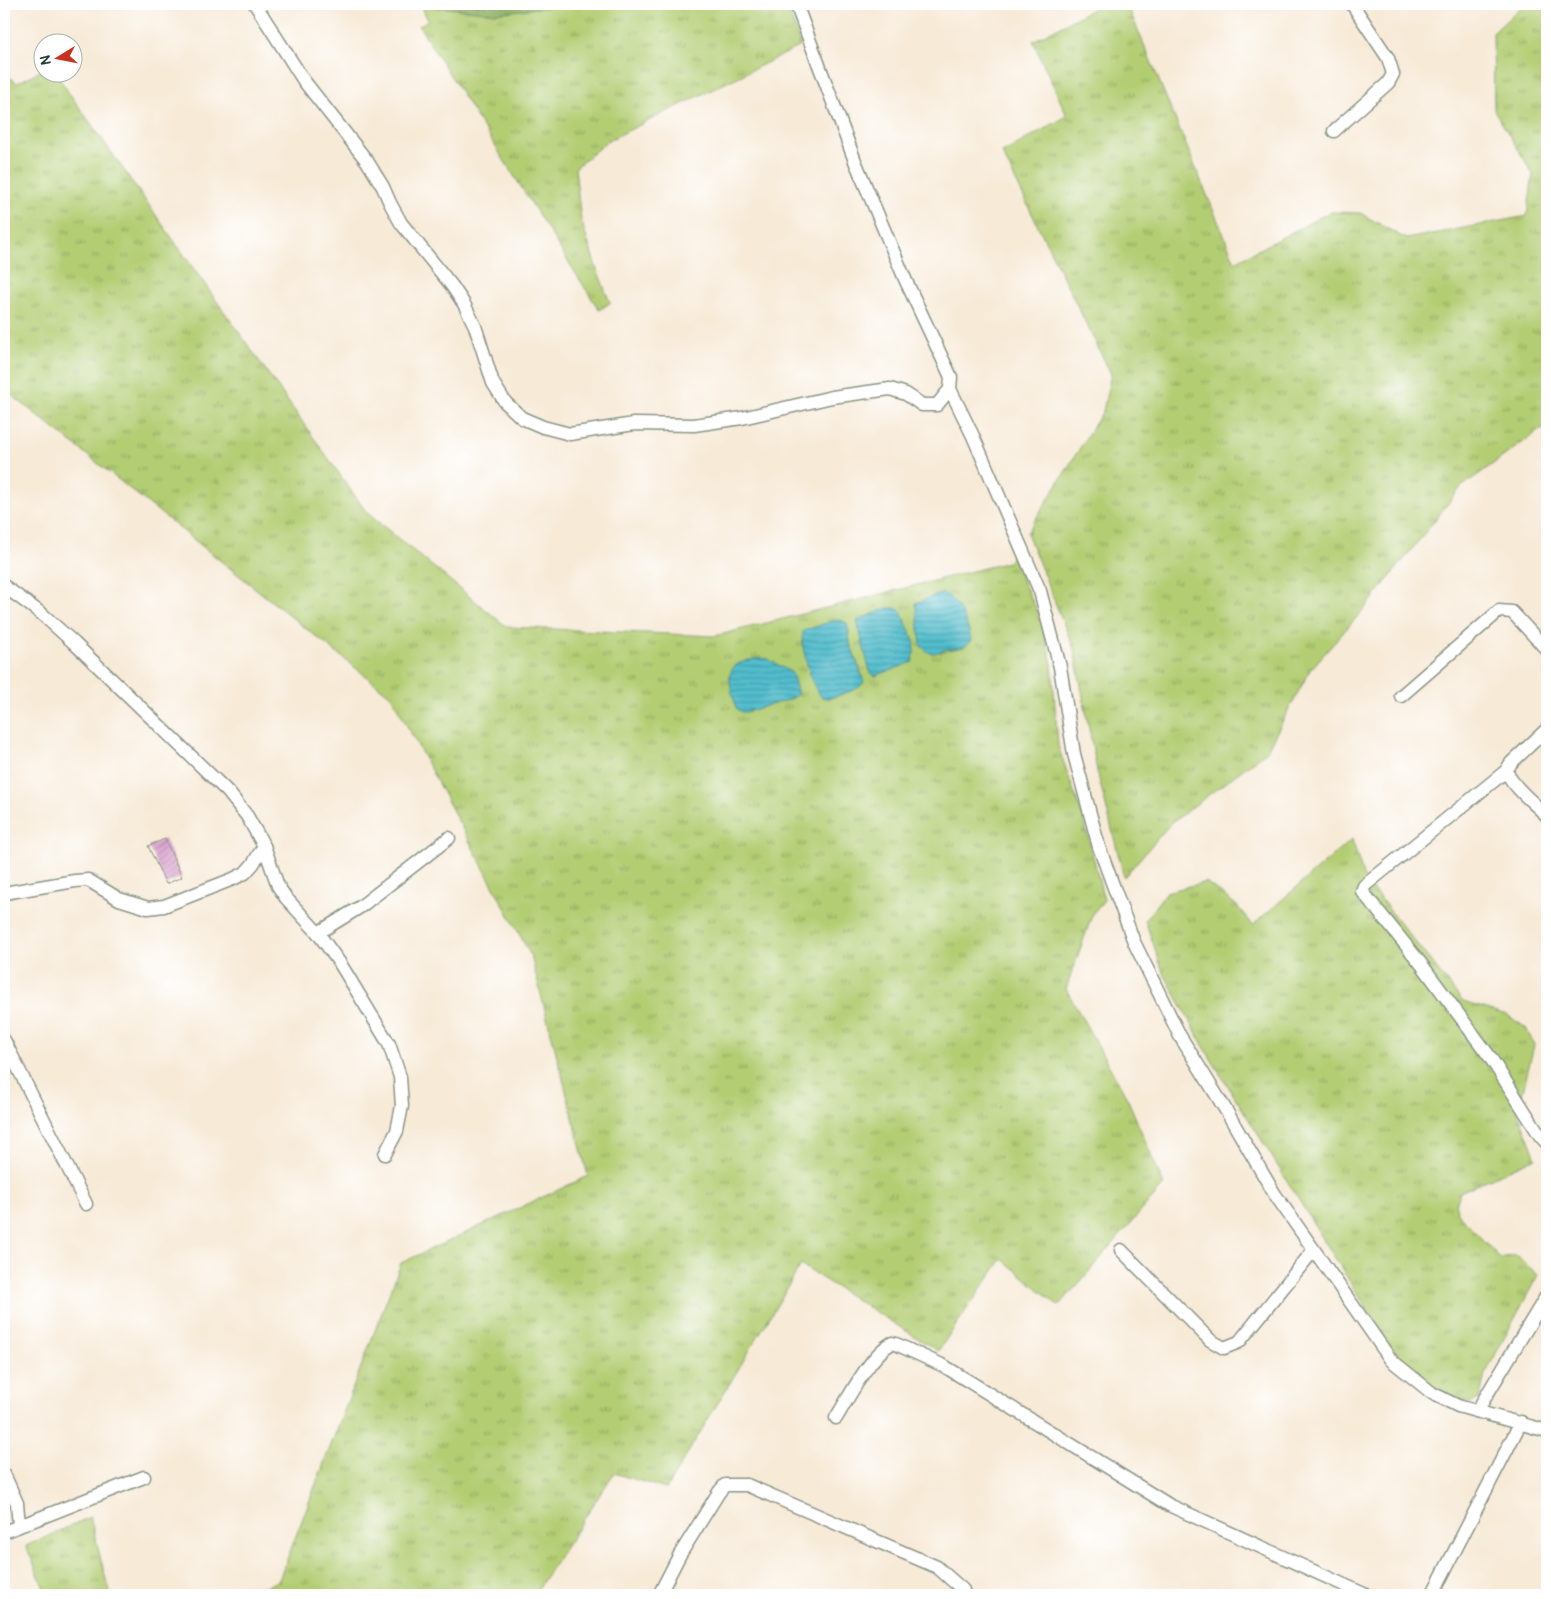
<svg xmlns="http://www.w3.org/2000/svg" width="1551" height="1599" font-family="Pangolin,sans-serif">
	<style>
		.grass { fill: url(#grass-tufts); stroke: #698554; fill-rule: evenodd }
		.forest { fill: url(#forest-crowns); stroke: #56764c }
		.water { fill: url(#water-rules); stroke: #387d80 }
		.building { fill: url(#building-hatch) }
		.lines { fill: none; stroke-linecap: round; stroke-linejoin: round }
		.street-casing { stroke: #8b9486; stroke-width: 15 }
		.street { stroke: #fff; stroke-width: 12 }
	</style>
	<defs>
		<pattern id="grass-tufts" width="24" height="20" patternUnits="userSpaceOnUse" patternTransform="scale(1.25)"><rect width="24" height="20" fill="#b3cd73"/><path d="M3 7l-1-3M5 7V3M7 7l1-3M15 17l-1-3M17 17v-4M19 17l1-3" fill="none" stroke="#91a85f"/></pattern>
		<pattern id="forest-crowns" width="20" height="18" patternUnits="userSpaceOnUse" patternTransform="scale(1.25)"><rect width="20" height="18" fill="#8eb065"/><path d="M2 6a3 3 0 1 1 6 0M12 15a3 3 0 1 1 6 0" fill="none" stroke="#739054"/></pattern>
		<pattern id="water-rules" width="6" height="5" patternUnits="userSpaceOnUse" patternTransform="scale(1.25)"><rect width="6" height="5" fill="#52bdcd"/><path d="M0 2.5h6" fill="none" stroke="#439ba7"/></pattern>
		<pattern id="building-hatch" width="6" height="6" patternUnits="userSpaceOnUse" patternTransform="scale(1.25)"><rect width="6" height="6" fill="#dba2cd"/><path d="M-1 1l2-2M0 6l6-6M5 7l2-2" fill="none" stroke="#b185a7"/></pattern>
	</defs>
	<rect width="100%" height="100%" fill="#fff"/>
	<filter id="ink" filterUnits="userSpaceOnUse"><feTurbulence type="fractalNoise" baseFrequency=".02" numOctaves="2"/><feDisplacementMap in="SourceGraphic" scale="10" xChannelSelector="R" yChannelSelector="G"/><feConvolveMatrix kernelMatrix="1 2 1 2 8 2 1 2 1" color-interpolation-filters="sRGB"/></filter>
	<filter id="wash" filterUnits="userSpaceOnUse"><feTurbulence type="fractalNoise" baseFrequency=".0096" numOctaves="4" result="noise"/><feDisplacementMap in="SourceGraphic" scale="20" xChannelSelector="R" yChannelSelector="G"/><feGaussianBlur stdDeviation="1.12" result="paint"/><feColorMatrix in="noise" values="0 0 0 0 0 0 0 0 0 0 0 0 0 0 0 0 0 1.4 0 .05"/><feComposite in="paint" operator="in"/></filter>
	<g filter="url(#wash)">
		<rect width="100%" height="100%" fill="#f7ead7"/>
		<g class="grass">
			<polygon points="420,4 429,4 435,7 546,7 550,4 786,4 801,46 607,141 575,168 581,220 595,264 610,303 599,310 419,26 428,20"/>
			<polygon points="1102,4 1127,4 1235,262 1330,212 1360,213 1406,239 1527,216 1533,174 1494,110 1493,33 1524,4 1547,4 1547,425 1461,487 1371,601 1310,670 1266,752 1171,823 1124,877 1097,771 1074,649 1027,533 1103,411 1111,374 1002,153 1067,116 1033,41"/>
			<path d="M42,70v2l13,1 312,440 140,114 208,9 293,-74 5,-7 8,22 20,42 11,45 6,82 26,74 20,80 -11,13 -27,76 62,111 36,85 -105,121 -57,-47 -64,92 -137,-86 -135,224 -52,-16 -80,122h-285l30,-15 122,-317 187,-87 -57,-220 -140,-260 -387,-307v-317l13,11zM916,603l50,43c-10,4 -17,2 -26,7zM847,623l3,20 13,34c-12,10 -24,23 -41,20z"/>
			<path d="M1352,839l12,39 99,124 44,13 19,13 8,17 -16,67 18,46 -76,34 -4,13 1,8 43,45 16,-3 22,20 -53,99 -5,24 -9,5c-33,-7 -61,-35 -83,-60l-180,-289 -45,-82 -18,-52 21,-28 40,-10 30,23 17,20z"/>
			<polygon points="90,1517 110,1595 47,1595 26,1546"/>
		</g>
		<polygon class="forest" points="429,4 550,4 546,7 496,13 435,7"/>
		<g class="water">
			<path d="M942,593c16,6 26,32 29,47 -7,9 -11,8 -21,9 -13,1 -17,10 -29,-3l-5,-43z"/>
			<polygon points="887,608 895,608 901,611 915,643 913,662 875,676 870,673 857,621"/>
			<path d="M840,620l7,3 3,20 14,39c-5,7 -12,9 -19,11 -7,3 -17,7 -23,4 -9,-5 -17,-40 -19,-50 -1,-5 -1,-11 0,-16l29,-10z"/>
			<path d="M761,658l7,1 24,14 6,21 -10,6 -42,12h-5l-5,-4c-8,-32 -15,-45 25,-50z"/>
		</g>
		<g id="blocks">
			<polygon class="building" points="165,839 182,877 166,884 148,846"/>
		</g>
	</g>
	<g filter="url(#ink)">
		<use href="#blocks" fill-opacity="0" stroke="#8b9486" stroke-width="1"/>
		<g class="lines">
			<g class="street-casing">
				<g id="street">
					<polyline points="255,4 304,81 367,161 383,187 390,203 401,223 452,286 464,304 475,326 493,383 505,402 522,418 543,427 570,434 634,424 694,425 742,418 832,397 890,389 906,394 922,405 937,405 950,389"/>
					<polyline points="796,4 855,161 905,279 951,377 950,389 973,436 1040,591 1060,667 1074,754 1099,847 1134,942 1180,1036 1227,1112 1274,1193 1391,1360 1432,1393 1458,1406 1547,1431"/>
					<polyline points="1334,131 1388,83 1393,74 1388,58 1352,4"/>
					<polyline points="4,586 42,614 74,643 228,792 247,816 264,846 253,864 245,873 233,879 164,906 148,908 119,899 88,880 75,881 4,893"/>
					<polyline points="1401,696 1499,611 1512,612 1547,650"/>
					<path d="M1547,729l-36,34 -5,8c9,18 27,31 41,45"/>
					<polyline points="1506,771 1364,886 1362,891 1422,965 1490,1057 1541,1137 1547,1143"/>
					<polyline points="264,846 278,886 286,898 318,933 341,965 389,1044 400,1077 402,1106 397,1131 385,1154"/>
					<polyline points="318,933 360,907 449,838"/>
					<polyline points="4,1040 86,1204"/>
					<polyline points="1121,1250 1210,1340 1224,1348 1239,1342 1313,1251"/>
					<polyline points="1477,1411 1547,1295"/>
					<path d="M836,1418c13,-21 35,-64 56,-75l4,1 48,22 225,139 197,90"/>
					<polyline points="4,1474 17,1503 19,1526"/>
					<polyline points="4,1532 144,1477"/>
					<polyline points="659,1595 679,1556 719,1492 725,1485 747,1485 937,1567 963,1590 964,1595"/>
					<polyline points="1432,1595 1521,1422"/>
				</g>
			</g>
			<use href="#street" class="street"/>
		</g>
	</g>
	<rect width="1551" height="1599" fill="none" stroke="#fff" stroke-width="20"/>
	<g transform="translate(58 58) rotate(260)"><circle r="24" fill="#ffffff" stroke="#a5b1ae"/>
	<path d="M0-4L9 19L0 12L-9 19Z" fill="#c8321e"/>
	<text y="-8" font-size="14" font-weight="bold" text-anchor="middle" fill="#1f3d34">N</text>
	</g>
</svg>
